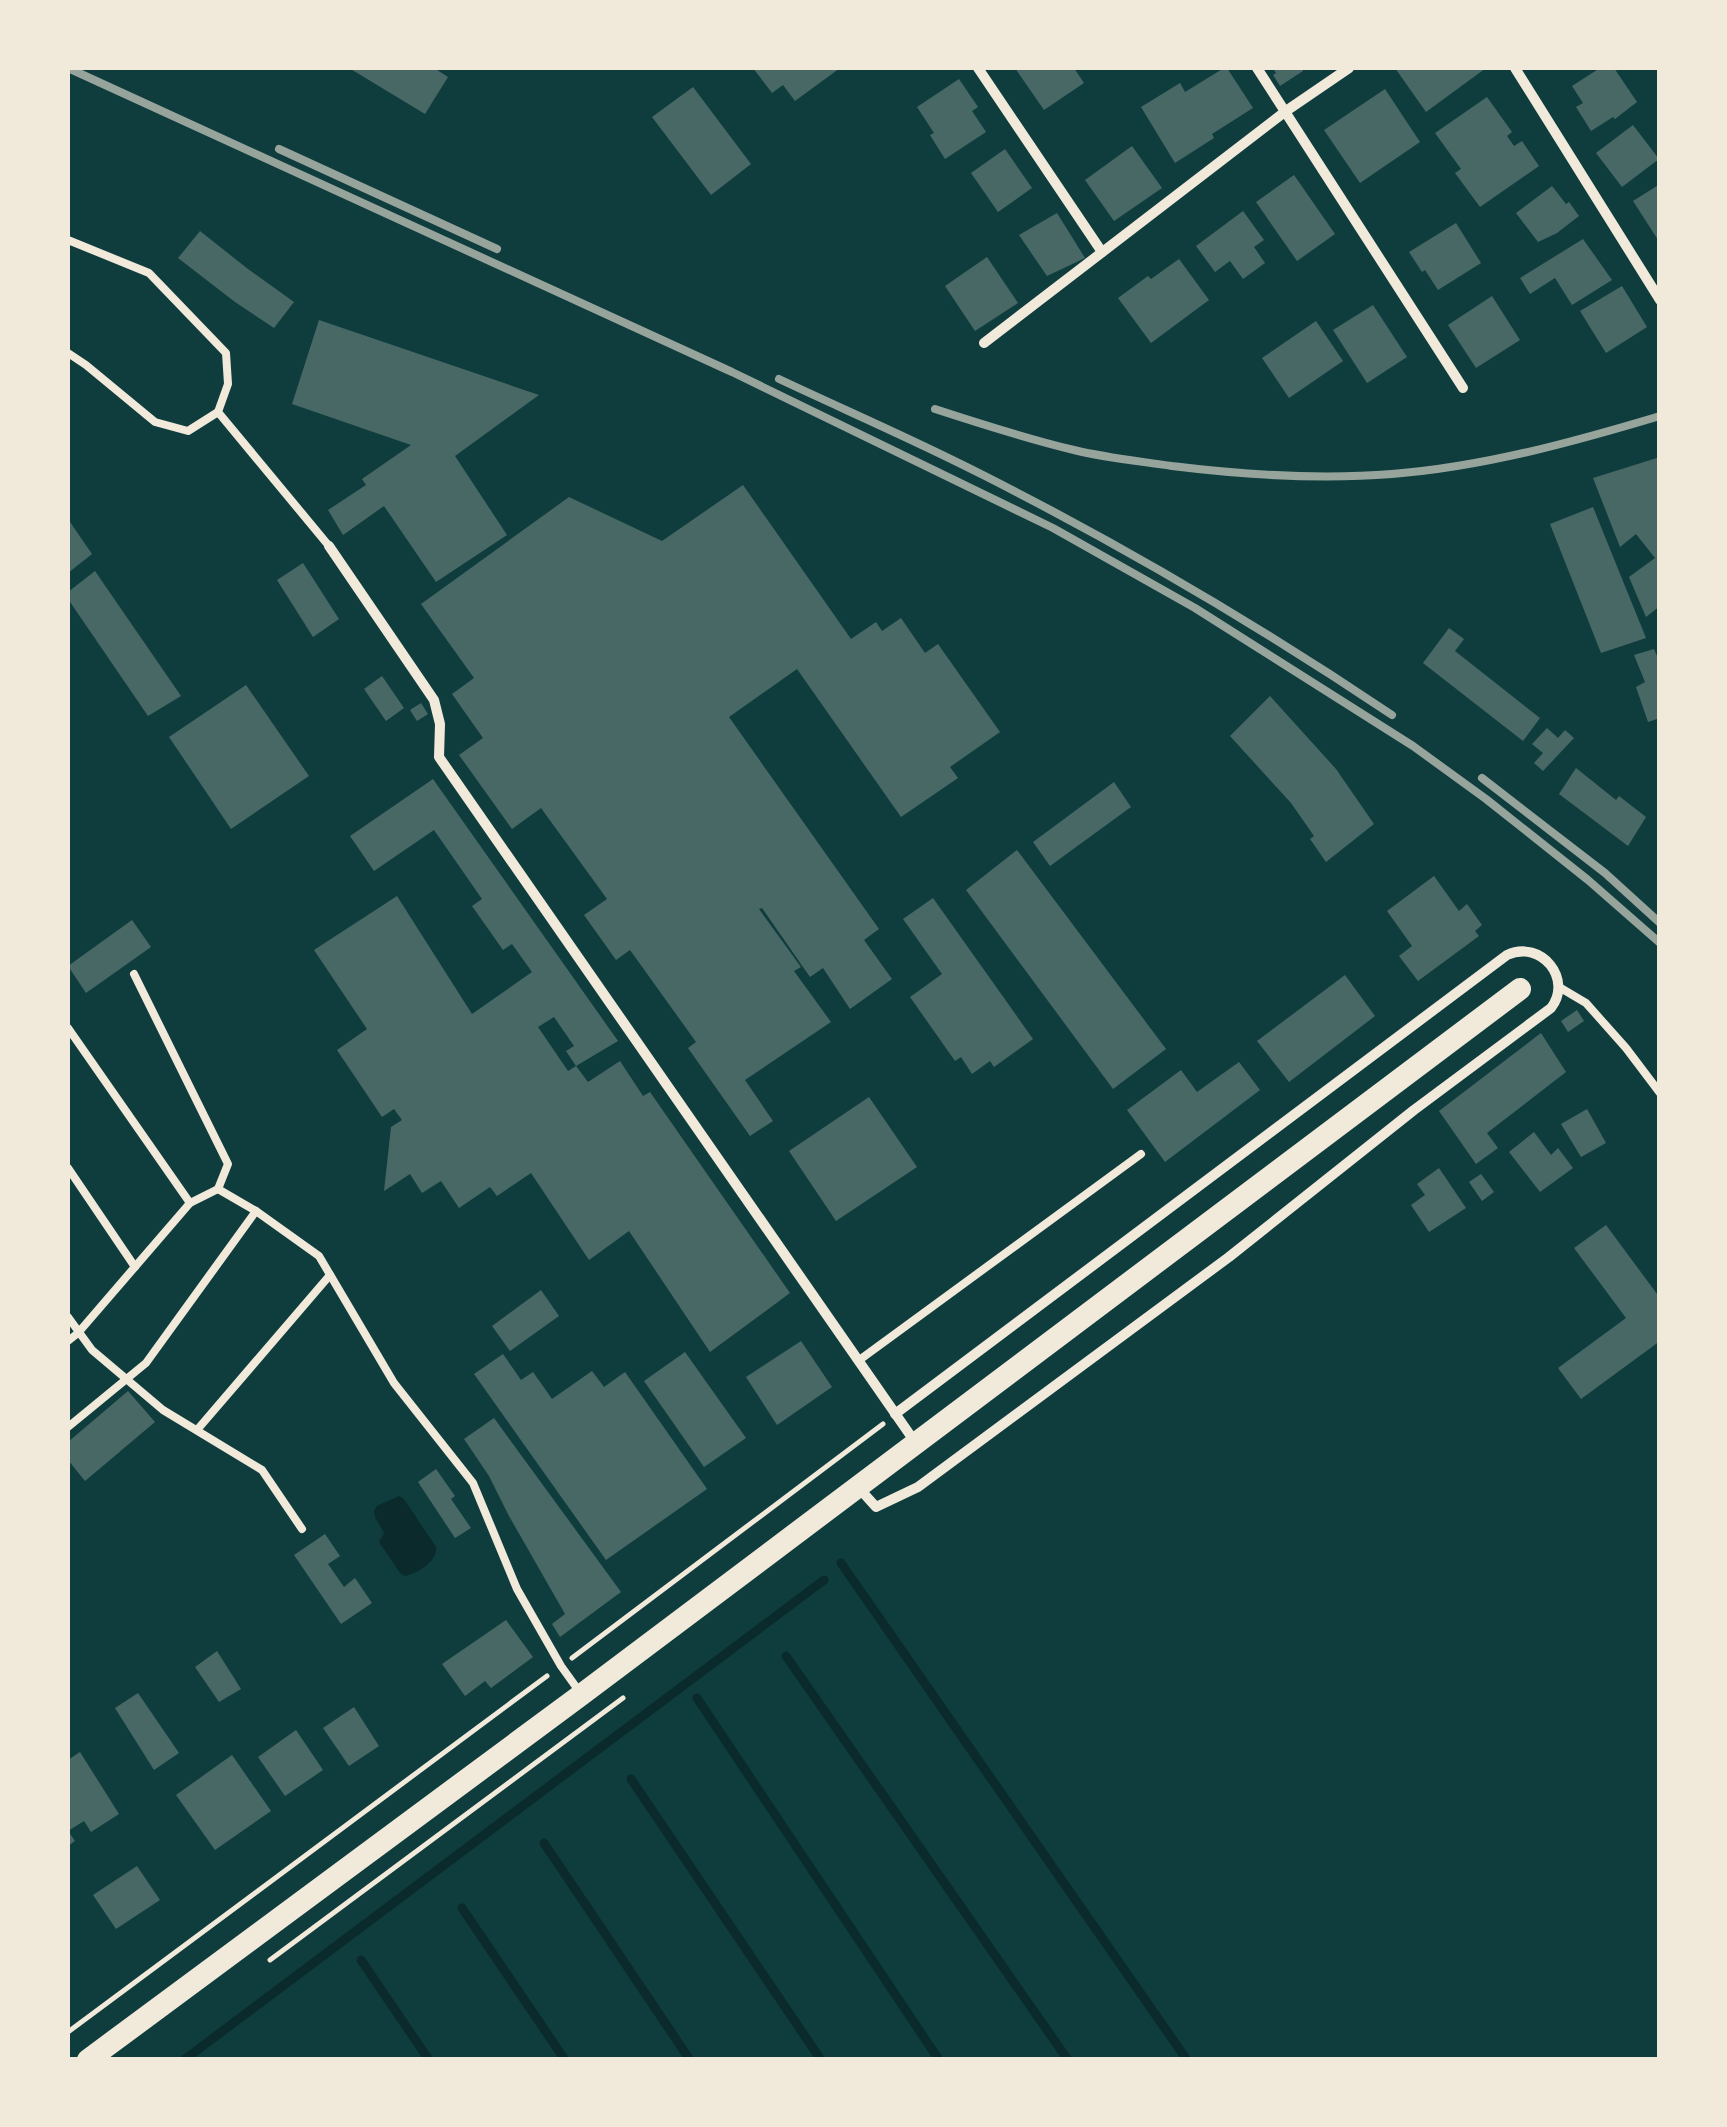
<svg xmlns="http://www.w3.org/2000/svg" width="1727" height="2127" font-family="'Noto Sans',sans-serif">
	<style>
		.water { fill: #0a2a2b }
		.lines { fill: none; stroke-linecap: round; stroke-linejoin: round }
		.stream { stroke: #0a2a2b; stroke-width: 9 }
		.building { fill: #486865; fill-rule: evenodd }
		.path { stroke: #f1e9da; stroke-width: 5 }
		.service { stroke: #f1e9da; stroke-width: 8 }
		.minor { stroke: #f1e9da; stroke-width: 10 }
		.primary { stroke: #f1e9da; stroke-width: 22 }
		.rail { stroke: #97a49c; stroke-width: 8 }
	</style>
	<rect width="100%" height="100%" fill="#0f3d3e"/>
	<path class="water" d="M399,1496l5,3 32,48c2,14 -18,26 -31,29l-5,-3 -21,-31 5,-9 -9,-16 -1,-6 3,-5z"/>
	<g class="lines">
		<g class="stream">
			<polyline points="841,1563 1187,2060"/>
			<polyline points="786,1656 1068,2060"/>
			<polyline points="697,1698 939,2060"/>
			<polyline points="631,1779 821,2060"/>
			<polyline points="544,1843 690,2060"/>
			<polyline points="462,1908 565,2060"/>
			<polyline points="361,1960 429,2060"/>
			<polyline points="184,2060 824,1580"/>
		</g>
	</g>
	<g class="building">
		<polygon points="349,68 434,68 448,77 425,114"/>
		<polygon points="753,68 840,68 795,101 783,85 772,93"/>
		<polygon points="1015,68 1074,68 1084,83 1044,110"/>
		<polygon points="1224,68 1227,68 1253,108 1212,134 1214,138 1175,163 1141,107 1180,83 1185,92"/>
		<polygon points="1273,68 1302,68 1303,71 1280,86 1273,75 1276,73"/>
		<polygon points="1395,68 1486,68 1426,112"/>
		<polygon points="1600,68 1614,68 1637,102 1615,119 1613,117 1591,131 1576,107 1583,103 1572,86"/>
		<polygon points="959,79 978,107 972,111 986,132 945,159 930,135 934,133 917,107"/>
		<polygon points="693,87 751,164 711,195 652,117"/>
		<polygon points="1385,89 1420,142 1360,183 1324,130"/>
		<polygon points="1487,97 1512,132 1507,136 1514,146 1522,141 1539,166 1480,207 1455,173 1461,169 1435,133"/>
		<polygon points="1633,125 1659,159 1622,187 1596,153"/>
		<polygon points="1132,146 1162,188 1114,221 1085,180"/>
		<polygon points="1005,149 1032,188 998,212 971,173"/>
		<polygon points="1294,175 1335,234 1297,261 1256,202"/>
		<polygon points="1660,184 1660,243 1633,201"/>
		<polygon points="1552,186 1566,204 1569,202 1579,216 1557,233 1538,242 1516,213"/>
		<polygon points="1243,211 1264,240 1254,247 1265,263 1243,279 1230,261 1215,272 1196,246"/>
		<polygon points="1057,213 1085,258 1047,276 1019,235"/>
		<polygon points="1456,223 1481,263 1438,290 1425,270 1422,272 1409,252"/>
		<polygon points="200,231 248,269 294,302 274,328 235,302 178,258"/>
		<polygon points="1583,239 1612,280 1572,305 1555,278 1530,294 1520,278"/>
		<polygon points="987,257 1018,303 975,331 945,286"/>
		<polygon points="1179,259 1209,300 1151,343 1118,298 1148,276 1151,279"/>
		<polygon points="1622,286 1647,327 1606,353 1580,311"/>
		<polygon points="1492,296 1520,340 1476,368 1448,325"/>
		<polygon points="1373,305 1407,357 1367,383 1333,330"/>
		<polygon points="319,320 539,395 455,456 507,535 436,582 384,506 343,535 328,510 366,485 362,479 411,445 292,404"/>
		<polygon points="1316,321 1343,361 1289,398 1262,358"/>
		<polygon points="1660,457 1660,606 1646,617 1629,577 1655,558 1636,534 1620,547 1593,478"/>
		<polygon points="743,485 851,639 876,622 882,631 901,618 925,653 938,644 1000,732 950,767 958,778 901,817 797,669 729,717 879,929 864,940 892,979 850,1009 823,968 810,977 762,908 759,909 801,967 794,971 831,1022 745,1080 773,1121 750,1136 688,1048 696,1042 630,950 616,960 584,915 607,899 541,808 512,829 459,755 483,738 452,694 474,678 421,604 569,497 662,541"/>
		<polygon points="1593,507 1646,638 1601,653 1550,524"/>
		<polygon points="68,519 92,554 68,573"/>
		<polygon points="303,563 339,619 313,637 277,580"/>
		<polygon points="95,571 181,696 148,716 68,599 68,592"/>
		<polygon points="1449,628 1464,639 1455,651 1540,718 1523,741 1423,663"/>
		<polygon points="1654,649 1660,663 1660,718 1648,722 1636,687 1645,682 1634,655"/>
		<polygon points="382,676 404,708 386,721 364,689"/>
		<polygon points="246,685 309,776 231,829 169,737"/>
		<polygon points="1270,696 1336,769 1374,824 1326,862 1310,839 1314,836 1291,803 1230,736"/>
		<polygon points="421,703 428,714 417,721 410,710"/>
		<polygon points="1547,728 1558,738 1565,730 1574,738 1543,771 1534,763 1543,753 1532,744"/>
		<polygon points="1576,768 1616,800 1619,796 1646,817 1628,846 1559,794"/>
		<path d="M433,779l185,262 -42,25 12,16 32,-21 23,35 7,-4 140,201 -80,59 -81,-121 -40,29 -58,-87 -34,23 -7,-9 -31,21 -18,-27 -19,12 -12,-19 -26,17 7,-64 11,-7 -8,-11 -12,8 -45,-67 30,-21 -53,-79 83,-54 75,118 60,-42 -20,-28 -9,6 -31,-44 10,-7 -48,-69 -60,41 -24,-35zM554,1017l20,29 -8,5 10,15 -8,5 -30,-44z"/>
		<polygon points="1114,782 1131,807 1050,866 1033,842"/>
		<polygon points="1017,850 1166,1049 1113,1089 966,890"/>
		<polygon points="1434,876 1459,911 1467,904 1482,925 1475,931 1479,936 1418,981 1399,956 1412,946 1387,911"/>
		<polygon points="933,898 1033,1039 994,1067 990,1061 972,1074 961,1057 955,1061 910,997 942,974 903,919"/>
		<polygon points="132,920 151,947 86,993 68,966"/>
		<polygon points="1345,975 1375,1016 1289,1082 1257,1041"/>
		<polygon points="1577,1010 1584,1021 1568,1032 1561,1021"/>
		<polygon points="1541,1033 1566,1072 1487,1133 1498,1148 1476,1164 1439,1111"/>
		<polygon points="1239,1062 1260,1090 1165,1162 1127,1110 1181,1070 1197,1092"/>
		<polygon points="869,1097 917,1167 836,1221 789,1151"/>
		<polygon points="1587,1109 1606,1143 1581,1157 1561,1124"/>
		<polygon points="1534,1132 1551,1155 1558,1148 1573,1168 1540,1192 1509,1152"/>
		<polygon points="1439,1168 1466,1208 1429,1232 1411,1205 1425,1195 1417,1184"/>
		<polygon points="1481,1174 1494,1192 1482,1201 1469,1182"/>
		<polygon points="1606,1225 1660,1298 1660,1341 1581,1399 1558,1368 1626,1318 1574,1248"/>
		<polygon points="541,1290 559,1316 510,1351 492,1326"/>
		<polygon points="801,1341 832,1387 777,1425 746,1377"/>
		<polygon points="685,1352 746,1438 704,1467 644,1381"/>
		<polygon points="503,1354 521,1380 533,1372 552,1399 592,1371 604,1387 625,1372 707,1489 606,1560 474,1374"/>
		<polygon points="128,1391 155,1422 85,1481 68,1460 68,1442"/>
		<polygon points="494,1418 621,1592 560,1637 552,1624 565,1614 509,1516 489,1476 464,1439"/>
		<polygon points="436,1469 455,1496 451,1499 471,1528 455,1538 418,1482"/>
		<polygon points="325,1534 340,1556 328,1564 344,1587 355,1578 372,1603 341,1624 294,1555"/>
		<polygon points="506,1620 533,1657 491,1688 485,1681 465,1696 442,1664"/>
		<polygon points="217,1651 241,1689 219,1702 195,1667"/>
		<polygon points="138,1693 179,1753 154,1770 115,1708"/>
		<polygon points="354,1707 379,1746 349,1766 323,1728"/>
		<polygon points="296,1730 323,1770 285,1796 258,1757"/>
		<polygon points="80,1752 119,1814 91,1832 84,1821 68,1831 75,1841 68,1846 68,1760"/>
		<polygon points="232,1755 271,1811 215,1850 176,1795"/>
		<polygon points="137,1866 160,1900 116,1929 93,1895"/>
	</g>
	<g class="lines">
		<g class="path">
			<polyline points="572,1658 883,1424"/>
			<polyline points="270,1960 623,1698"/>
			<polyline points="68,2032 547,1676"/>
		</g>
		<g class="service">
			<polyline points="68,240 149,273 226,353 228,384 218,412 329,546"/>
			<polyline points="68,353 86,365 155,422 188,431 218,412"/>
			<polyline points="134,974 228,1164 218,1189"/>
			<polyline points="1559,987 1586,1003 1626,1048 1660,1093"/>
			<polyline points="68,1028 190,1203"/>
			<polyline points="68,1168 135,1267"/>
			<polyline points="68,1317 92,1350 163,1410 262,1470 302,1529"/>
			<polyline points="68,1341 78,1333 190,1203 218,1189 256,1211 319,1256 394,1383 473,1483 517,1589 561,1666 579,1691"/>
			<polyline points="858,1361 1141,1154"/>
			<polyline points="68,1427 146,1363 256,1211"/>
			<polyline points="197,1430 330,1275"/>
		</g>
		<g class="minor">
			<polyline points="978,68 1102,252"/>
			<polyline points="1257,68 1463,388"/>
			<polyline points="1515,68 1660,300"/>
			<polyline points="984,343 1286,111 1349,68"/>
			<polyline points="329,546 434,700 440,724 439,757 915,1442"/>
			<path d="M858,1487l18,20 42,-20 311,-230 185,-147 137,-102c22,-28 -9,-69 -44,-53l-612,459"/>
		</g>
		<polyline class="primary" points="88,2060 581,1695 1520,989"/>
		<g class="rail">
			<polyline points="68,68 732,372 1053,528 1195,608 1413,746 1486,799 1588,880 1660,943"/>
			<polyline points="279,149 497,249"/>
			<path d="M779,379c68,32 138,62 206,97 140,71 276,151 407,239"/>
			<path d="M935,409c46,15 92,30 139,41 32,8 65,11 98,16 73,9 146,14 220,8 91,-7 181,-32 268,-58"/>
			<polyline points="1482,778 1605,873 1660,923"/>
		</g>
	</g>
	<rect width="1727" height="2127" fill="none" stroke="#f1e9da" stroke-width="140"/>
</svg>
